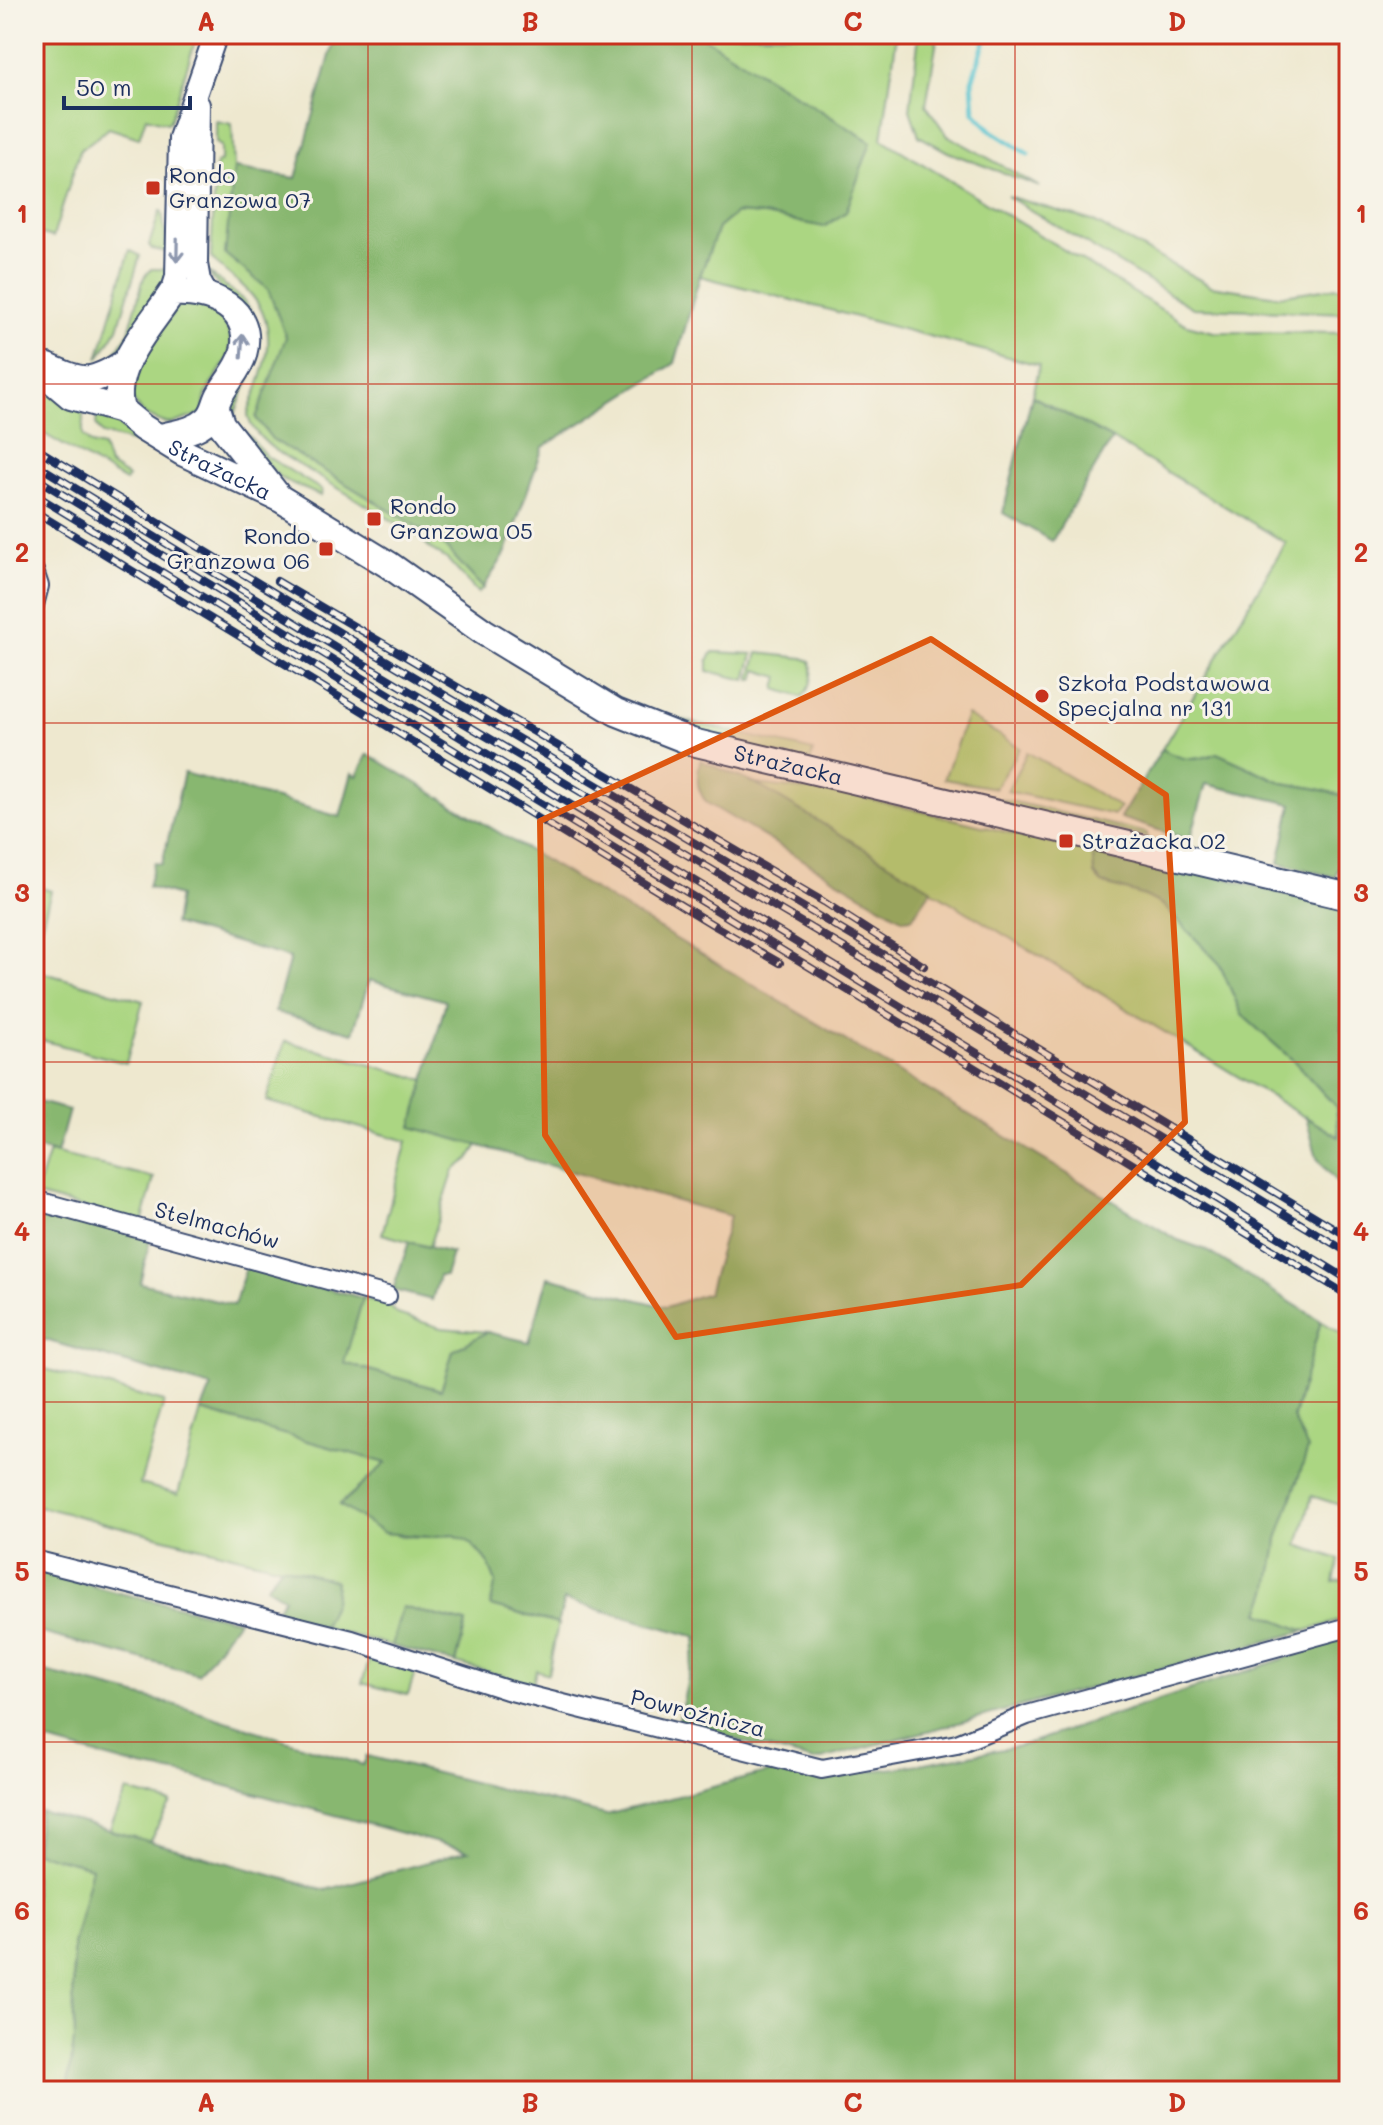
<svg xmlns="http://www.w3.org/2000/svg" width="1383" height="2125" font-family="Mali,sans-serif">
	<style>
		.green { fill: #abd682; stroke: #638270; stroke-width: 2 }
		.forest { fill: #88b770; stroke: #527367; stroke-width: 2 }
		.lines { fill: none; stroke-linecap: round; stroke-linejoin: round }
		.stream { stroke: #57c3cf; stroke-width: 5 }
		.minor-casing { stroke: #3b4b6f; stroke-width: 22 }
		.tertiary-casing { stroke: #3b4b6f; stroke-width: 26 }
		.secondary-casing { stroke: #3b4b6f; stroke-width: 30 }
		.minor { stroke: #fff; stroke-width: 18 }
		.tertiary { stroke: #fff; stroke-width: 22 }
		.secondary { stroke: #fff; stroke-width: 26 }
		.rail-casing { stroke: #1b2f5e; stroke-width: 8 }
		.rail { stroke: #f7f3e8; stroke-width: 5; stroke-dasharray: 15; stroke-linecap: butt }
		.oneway { stroke: #8d97ae }
		.marked { fill: #de5710; fill-opacity: 0.2; stroke: #de5710; stroke-width: 6; stroke-linejoin: round }
		.grid { fill: none; stroke: #c8321e; stroke-width: 2; stroke-opacity: 0.55 }
		.poi-dot { fill: #c8321e; stroke: #f7f3e8; stroke-width: 3 }
		.labels { text-anchor: middle; stroke-width: 6; stroke-linejoin: round; paint-order: stroke }
		.poi-label { font-size: 22px; fill: #1b2f5e; stroke: #f7f3e8; text-anchor: start }
		.street-label { font-size: 22px; fill: #1b2f5e; stroke: #f7f3e8 }
		.neatline { fill: none; stroke: #c8321e; stroke-width: 3 }
		.grid-label { font-size: 26px; text-anchor: middle; font-weight: bold; fill: #c8321e }
	</style>
	<rect width="100%" height="100%" fill="#f7f3e8"/>
	<filter id="ink" filterUnits="userSpaceOnUse"><feTurbulence type="fractalNoise" baseFrequency=".0125" numOctaves="2"/><feDisplacementMap in="SourceGraphic" scale="16" xChannelSelector="R" yChannelSelector="G"/><feConvolveMatrix kernelMatrix="1 2 1 2 8 2 1 2 1" color-interpolation-filters="sRGB"/></filter>
	<filter id="wash" filterUnits="userSpaceOnUse"><feTurbulence type="fractalNoise" baseFrequency=".006" numOctaves="4" result="noise"/><feDisplacementMap in="SourceGraphic" scale="32" xChannelSelector="R" yChannelSelector="G"/><feGaussianBlur stdDeviation="1.8" result="paint"/><feColorMatrix in="noise" values="0 0 0 0 0 0 0 0 0 0 0 0 0 0 0 0 0 1.4 0 .05"/><feComposite in="paint" operator="in"/></filter>
	<g filter="url(#wash)">
		<rect width="100%" height="100%" fill="#eee8cf"/>
		<g class="green">
			<polygon points="34,34 193,34 196,38 170,121 167,123 146,117 139,138 109,128 80,150 53,237 34,232 34,205 41,189 34,177"/>
			<path d="M698,34h199l-15,105 305,186 27,7 135,1v464l-35,-9 -31,-5 -66,-30c-22,9 -34,8 -55,-4l124,-206 -174,-104 -80,-43 7,-31 -339,-89 18,-48 18,-15 28,2 107,-73z"/>
			<polygon points="919,34 938,34 926,105 947,135 1040,187 948,152 919,136 910,110"/>
			<path d="M216,121l16,3 2,44 -8,86 42,35 19,49 -31,80 16,21 168,102 43,47 -5,5 -30,-33 -17,-11 -13,-13 -142,-85c-11,-9 -28,-23 -28,-38 16,-42 36,-84 0,-122 -11,-12 -27,-21 -37,-34l5,-94 5,-2v-15l-5,-3z"/>
			<polygon points="1007,196 1092,221 1211,286 1277,296 1337,287 1349,289 1349,313 1193,308"/>
			<polygon points="160,211 162,212 168,252 152,249 149,245"/>
			<polygon points="130,250 140,256 118,328 98,359"/>
			<polygon points="151,269 168,269 167,279 127,342 109,362 129,332 144,277"/>
			<polygon points="205,269 244,301 252,312 259,333 257,358 232,421 232,399 246,374 220,288"/>
			<path d="M178,304c5,0 13,-1 19,0 23,7 41,29 31,53 -10,21 -26,31 -24,56l-33,11 -9,-2 -17,-7 -16,-19 -1,-17z"/>
			<polygon points="34,383 83,412 83,436 91,444 103,447 109,465 128,477 125,481 34,428"/>
			<polygon points="97,414 109,417 143,445 102,434 96,425"/>
			<polygon points="245,432 266,456 322,490 321,496 280,478 241,435"/>
			<polygon points="713,652 753,654 746,680 708,671 708,660"/>
			<path d="M758,653l45,5 7,3c5,13 1,26 -8,36l-26,-8 3,-12 -22,-7 -3,10h-4z"/>
			<polygon points="640,710 813,751 810,762 715,740"/>
			<polygon points="967,715 1020,748 995,788 944,779"/>
			<polygon points="1027,752 1120,807 1114,815 1007,791"/>
			<polygon points="756,784 858,796 1093,853 1094,874 1102,883 1145,896 1163,905 1219,963 1242,1015 1295,1062 1336,1107 1339,1138"/>
			<polygon points="1001,799 1147,833 1147,837 989,803"/>
			<polygon points="34,886 51,891 36,944 34,943"/>
			<polygon points="34,970 143,1001 126,1063 34,1038"/>
			<polygon points="285,1041 425,1080 412,1127 478,1145 469,1159 454,1170 429,1247 382,1234 407,1141 266,1101"/>
			<polygon points="49,1152 154,1178 142,1223 35,1195"/>
			<polygon points="363,1298 389,1305 397,1314 441,1328 487,1332 453,1351 442,1390 343,1363"/>
			<path d="M1321,1321l28,17v170l-37,-12 -14,49 41,14 -5,23 15,-2v38l-44,13 -45,-18c23,-64 19,-131 34,-196 7,-32 18,-64 27,-96z"/>
			<polygon points="34,1366 164,1402 140,1484 178,1494 201,1411 387,1463 340,1504 399,1536 429,1537 452,1534 468,1541 487,1560 496,1582 491,1606 558,1624 548,1674 536,1670 533,1684 456,1663 466,1623 402,1607 392,1646 323,1627 334,1602 336,1581 34,1505"/>
			<polygon points="371,1654 416,1669 408,1695 362,1683"/>
			<polygon points="127,1791 171,1803 149,1842 109,1831"/>
			<polygon points="34,1810 40,1811 36,1852 93,1867 73,1945 74,2041 67,2091 34,2091"/>
		</g>
		<g class="forest">
			<polygon points="336,34 698,34 871,142 846,212 824,227 764,215 736,213 718,228 700,276 675,363 543,447 505,554 483,588 440,541 272,439 256,418 286,337 268,289 225,254 234,168 296,178"/>
			<polygon points="1032,396 1112,439 1052,541 1003,513"/>
			<path d="M1162,749c21,12 33,13 55,4l66,30 31,5 35,9v42l-14,38 -56,-14 13,-59 -86,-20 -16,56 -70,-22z"/>
			<polygon points="368,754 1178,1240 1206,1250 1321,1321 1293,1418 1308,1449 1278,1539 1269,1588 1260,1613 1305,1631 814,1761 678,1724 697,1637 564,1600 558,1624 490,1606 496,1582 487,1560 468,1541 452,1534 429,1537 384,1533 340,1505 386,1463 201,1411 212,1387 34,1337 34,1228 40,1208 150,1240 140,1283 234,1305 246,1267 363,1298 344,1363 441,1390 453,1351 487,1332 529,1342 548,1277 666,1307 708,1293 730,1216 412,1127 446,1001 369,980 353,1033 275,1012 290,958 174,924 179,896 148,887 154,863 162,864 184,773 340,817 352,773 357,776"/>
			<path d="M700,760l56,24 176,105 -20,29 -9,1 -196,-116c-12,-15 -10,-25 -7,-43z"/>
			<polygon points="1093,853 1130,865 1134,857 1157,860 1349,911 1349,976 1341,1028 1349,1047 1349,1198 1317,1158 1306,1117 1339,1137 1336,1107 1295,1062 1242,1015 1219,963 1163,905 1145,896 1102,883 1094,874"/>
			<polygon points="34,1101 69,1110 57,1154 34,1147"/>
			<polygon points="409,1242 452,1253 445,1276 439,1276 432,1300 393,1290"/>
			<polygon points="282,1566 336,1581 334,1602 323,1627 274,1613 284,1598 266,1587"/>
			<polygon points="34,1570 115,1592 238,1620 198,1674 34,1631"/>
			<polygon points="402,1607 466,1623 456,1663 392,1646"/>
			<polygon points="1349,1637 1349,2091 67,2091 74,2041 73,1945 92,1867 35,1852 40,1811 325,1890 468,1851 187,1775 141,1767 34,1738 34,1669 179,1706 363,1765 367,1756 606,1815 789,1767 817,1776 897,1768 1020,1746"/>
		</g>
		<g class="lines">
			<polyline class="stream" points="987,34 972,81 974,112 992,131 1028,154"/>
		</g>
	</g>
	<g filter="url(#ink)">
		<g class="lines">
			<g class="minor-casing">
				<g id="minor">
					<polyline points="34,571 39,586 34,605"/>
					<polyline points="34,1200 387,1296"/>
					<polyline points="34,1560 352,1640 507,1690 822,1769 957,1744 1027,1715 1349,1627"/>
				</g>
			</g>
			<g class="tertiary-casing">
				<g id="tertiary">
					<polyline points="198,105 196,264 199,281 206,294"/>
					<polyline points="172,293 177,277 180,138 216,34"/>
				</g>
			</g>
			<g class="secondary-casing">
				<g id="secondary">
					<path id="s1" d="M34,365l37,31 50,14 22,18 39,24 99,47 108,66 95,67 132,80 76,30 657,155"/>
					<path d="M48,367c36,17 43,17 77,-4"/>
					<polyline points="216,408 221,424 276,494"/>
					<path d="M121,410c-12,-43 29,-83 51,-117 38,-3 84,15 71,62 -4,14 -15,25 -22,38 -6,9 -5,19 -14,27 -13,12 -31,13 -47,17"/>
				</g>
			</g>
			<use href="#minor" class="minor"/>
			<use href="#tertiary" class="tertiary"/>
			<use href="#secondary" class="secondary"/>
			<g class="rail-casing">
				<g id="rail">
					<polyline points="34,447 362,646 901,965 1349,1237"/>
					<polyline points="34,463 352,657 843,947 1349,1253"/>
					<polyline points="34,477 1349,1280"/>
					<polyline points="34,494 1349,1296"/>
					<polyline points="34,511 715,926 780,963"/>
					<polyline points="277,581 824,902 924,966"/>
				</g>
			</g>
			<use href="#rail" class="rail"/>
		</g>
		<defs><path id="oneway-shaft" d="M-6 0H5M1.5-3L5.5 0L1.5 3" fill="none" stroke-width="1.6" stroke-linecap="round" stroke-linejoin="round" transform="scale(2)"/></defs>
		<g class="oneway">
			<use href="#oneway-shaft" transform="translate(177 250) rotate(91)"/>
			<use href="#oneway-shaft" transform="translate(242 346) rotate(-86)"/>
		</g>
	</g>
	<path class="marked" d="M931,639l235,156 19,327 -164,163 -345,52 -131,-202 -5,-314z"/>
	<path class="grid" d="M368,34v2057M692,34v2057M1015,34v2057M34,384h1315M34,723h1315M34,1062h1315M34,1402h1315M34,1742h1315"/>
	<g class="poi-dot">
		<rect x="145" y="180" width="16" height="16" rx="4"/>
		<rect x="366" y="511" width="16" height="16" rx="4"/>
		<rect x="318" y="541" width="16" height="16" rx="4"/>
		<circle cx="1042" cy="696" r="8"/>
		<rect x="1058" y="833" width="16" height="16" rx="4"/>
	</g>
	<g class="labels">
		<g class="poi-label">
			<text x="169" y="183">Rondo<tspan x="169" dy="25">Granzowa 07</tspan></text>
			<text x="390" y="514">Rondo<tspan x="390" dy="25">Granzowa 05</tspan></text>
			<text x="310" y="544" text-anchor="end">Rondo<tspan x="310" dy="25">Granzowa 06</tspan></text>
			<text x="1058" y="691">Szkoła Podstawowa<tspan x="1058" dy="25">Specjalna nr 131</tspan></text>
			<text x="1082" y="849">Strażacka 02</text>
		</g>
		<g class="street-label">
			<text dy="8" stroke="none"><textPath href="#s1" startOffset="216">Strażacka</textPath></text>
			<text dy="8" stroke="none"><textPath href="#s1" startOffset="862">Strażacka</textPath></text>
			<text transform="translate(217 1225) rotate(15)" y="8">Stelmachów</text>
			<text transform="translate(698 1713) rotate(14)" y="8">Powroźnicza</text>
		</g>
	</g>
	<rect width="1383" height="2125" fill="none" stroke="#f7f3e8" stroke-width="88"/>
	<path d="M64 96v12h126v-12" fill="none" stroke="#1b2f5e" stroke-width="4"/>
	<text x="76" y="96" font-size="24" fill="#1b2f5e" stroke="#f7f3e8" stroke-width="6" paint-order="stroke">50 m</text>
	<rect x="44" y="44" width="1295" height="2037" class="neatline"/>
	<g class="grid-label">
		<text x="206" y="31">A</text>
		<text x="530" y="31">B</text>
		<text x="853" y="31">C</text>
		<text x="1177" y="31">D</text>
		<text x="22" y="223">1</text>
		<text x="1361" y="223">1</text>
		<text x="22" y="562">2</text>
		<text x="1361" y="562">2</text>
		<text x="22" y="902">3</text>
		<text x="1361" y="902">3</text>
		<text x="22" y="1241">4</text>
		<text x="1361" y="1241">4</text>
		<text x="22" y="1581">5</text>
		<text x="1361" y="1581">5</text>
		<text x="22" y="1920">6</text>
		<text x="1361" y="1920">6</text>
		<text x="206" y="2112">A</text>
		<text x="530" y="2112">B</text>
		<text x="853" y="2112">C</text>
		<text x="1177" y="2112">D</text>
	</g>
</svg>
